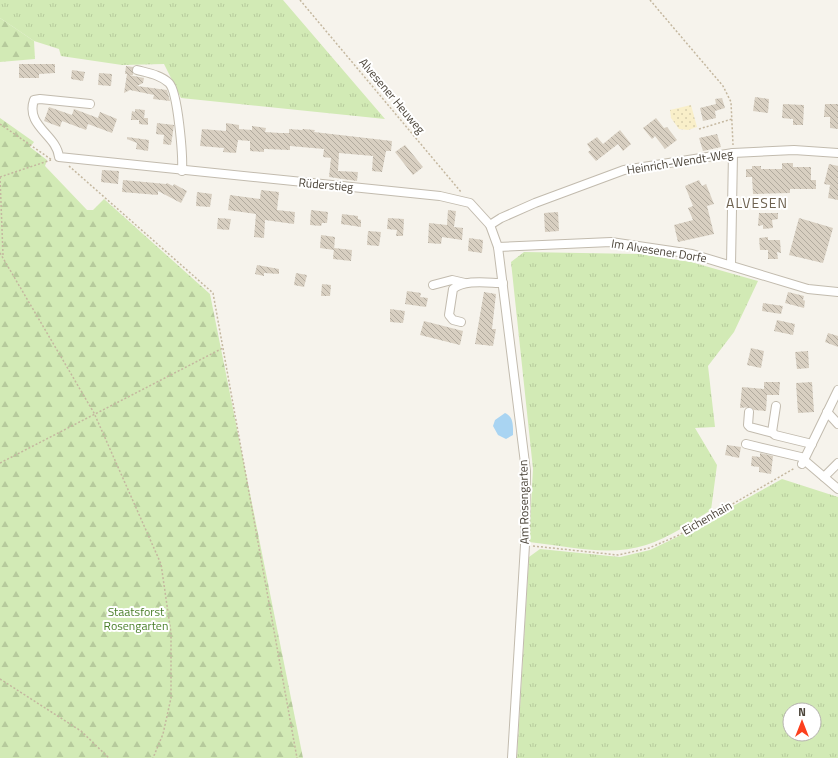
<svg xmlns="http://www.w3.org/2000/svg" width="838" height="758" font-family="'Titillium Web',sans-serif">
	<style>
		.grass { fill: url(#grass-tufts); fill-rule: evenodd }
		.forest { fill: url(#forest-firs) }
		.sand { fill: url(#sand-dots) }
		.water { fill: #a9d4f2 }
		.building { fill: url(#building-back-hatch) }
		.lines { fill: none; stroke-linecap: round; stroke-linejoin: round }
		.minor-casing { stroke: #c2bbae; stroke-width: 10 }
		.path { stroke: #c4b79f; stroke-width: 1.5; stroke-dasharray: 2 2; stroke-linecap: butt }
		.minor { stroke: #fff; stroke-width: 8 }
		.labels { text-anchor: middle; stroke-width: 4; stroke-linejoin: round; paint-order: stroke }
		.street-label { font-size: 12px; fill: #4b4439; stroke: #fff }
		.park-label { font-size: 12px; fill: #4a7f2a; stroke: #fff }
		.quarter-label { font-size: 14px; letter-spacing: 1px; fill: #6e6250; stroke: #fff }
	</style>
	<defs>
		<pattern id="grass-tufts" width="24" height="20" patternUnits="userSpaceOnUse"><rect width="24" height="20" fill="#d2eab5"/><path d="M3 7l-1-3M5 7V3M7 7l1-3M15 17l-1-3M17 17v-4M19 17l1-3" fill="none" stroke="#b6ca9c"/></pattern>
		<pattern id="forest-firs" width="22" height="20" patternUnits="userSpaceOnUse"><rect width="22" height="20" fill="#d2eab5"/><path d="M5 1l3.5 6h-7zM16 11l3.5 6h-7z" fill="#b6ca9c"/></pattern>
		<pattern id="sand-dots" width="8" height="8" patternUnits="userSpaceOnUse"><rect width="8" height="8" fill="#f9efc9"/><path d="M2 2h.1M6 6h.1" fill="none" stroke="#d7cead" stroke-width="1.8" stroke-linecap="round"/></pattern>
		<pattern id="building-back-hatch" width="6" height="6" patternUnits="userSpaceOnUse"><rect width="6" height="6" fill="#d8cfc1"/><path d="M-1 5l2 2M0 0l6 6M5-1l2 2" fill="none" stroke="#b1aa9e"/></pattern>
	</defs>
	<rect width="100%" height="100%" fill="#f6f3ec"/>
	<g class="grass">
		<polygon points="0,0 283,0 385,119 181,98 164,64 122,65 61,56 59,49 34,41 0,18"/>
		<path d="M524,252l115,2 52,8 67,19 -24,51 -26,34 7,61 -20,1 22,37 -6,45c-20,12 -42,28 -65,35 -37,12 -79,1 -117,-3l4,-73 -22,-207z"/>
		<path d="M782,479l56,18v261h-321l12,-201 11,-8 80,8 30,-7 27,-13zM790,710h24v24h-24z"/>
	</g>
	<g class="forest">
		<polygon points="0,18 34,41 35,59 0,62"/>
		<polygon points="0,118 34,142 30,147 47,160 45,166 87,210 93,210 104,199 210,294 303,758 0,758"/>
	</g>
	<polygon class="sand" points="691,105 697,127 688,130 679,129 671,118 670,110"/>
	<path class="water" d="M505,413c9,4 8,13 8,22l-7,4 -8,-4 -5,-9 2,-6z"/>
	<g class="building">
		<polygon points="19,64 55,64 55,73 39,74 39,78 19,78"/>
		<polygon points="126,66 133,67 133,75 129,75 144,78 143,83 137,86 167,90 170,101 153,99 154,95 130,90 124,93 127,74 125,74"/>
		<polygon points="72,70 85,72 83,81 71,79"/>
		<polygon points="99,73 112,74 111,86 98,85"/>
		<polygon points="755,97 769,99 768,113 753,111"/>
		<polygon points="722,98 725,108 715,111 716,118 703,121 700,108 716,104 715,99"/>
		<polygon points="783,104 804,105 803,125 793,125 793,119 782,118"/>
		<polygon points="825,104 838,104 838,129 830,128 830,117 824,117"/>
		<polygon points="49,107 72,115 74,109 98,118 100,112 117,119 112,133 88,124 86,130 62,121 60,127 44,121"/>
		<polygon points="135,109 145,110 144,118 148,118 148,125 139,124 139,120 131,120 132,111 135,112"/>
		<polygon points="656,118 664,128 667,127 677,140 665,149 655,136 652,139 643,128"/>
		<polygon points="157,123 174,125 171,145 163,144 164,135 156,134"/>
		<polygon points="226,123 239,125 239,129 252,130 252,126 266,128 265,132 280,133 289,133 289,129 302,130 303,129 315,130 314,132 392,141 391,151 386,151 382,172 372,171 373,156 339,153 338,171 358,172 357,181 329,177 331,158 323,157 324,149 290,146 290,150 264,149 264,152 250,151 250,141 238,140 236,153 223,152 224,148 200,146 202,129 226,131"/>
		<polygon points="620,130 631,144 623,151 618,144 596,161 588,152 591,150 587,144 597,137 603,144"/>
		<polygon points="717,134 721,147 703,151 699,138"/>
		<polygon points="127,137 149,140 148,151 136,149 137,143 127,139"/>
		<polygon points="405,145 423,167 413,175 395,152"/>
		<polygon points="782,163 793,163 793,167 811,167 811,180 816,180 816,189 790,189 790,193 753,194 752,177 746,177 746,169 752,169 752,166 761,166 761,169 782,169"/>
		<polygon points="829,164 838,166 838,200 828,198 830,185 824,184"/>
		<polygon points="102,170 119,171 118,184 101,182"/>
		<polygon points="123,180 166,184 167,183 173,186 174,184 187,191 181,203 158,191 158,195 122,192"/>
		<polygon points="699,180 702,186 706,184 714,204 707,206 714,234 678,242 674,225 693,220 688,208 693,206 685,186"/>
		<polygon points="261,190 279,192 277,210 295,212 294,224 265,220 264,238 254,237 256,214 228,210 230,195 260,199"/>
		<polygon points="197,192 212,194 210,207 196,206"/>
		<polygon points="311,210 328,212 327,223 322,223 321,226 310,225"/>
		<polygon points="448,210 456,211 454,227 463,228 462,240 442,237 441,244 428,243 429,223 447,225"/>
		<polygon points="558,212 559,231 545,232 544,213"/>
		<polygon points="759,213 778,213 778,219 772,220 773,228 763,229 763,225 758,226"/>
		<polygon points="342,214 358,216 358,219 361,220 361,227 341,224"/>
		<polygon points="218,218 231,219 229,230 217,229"/>
		<polygon points="388,218 404,219 403,236 396,236 397,230 387,229"/>
		<polygon points="799,218 833,228 823,263 789,255"/>
		<polygon points="368,231 381,232 379,246 367,245"/>
		<polygon points="321,235 335,237 334,250 320,248"/>
		<polygon points="768,237 768,240 780,240 781,253 777,252 778,259 768,259 768,250 760,250 759,238"/>
		<polygon points="469,238 483,240 482,253 468,251"/>
		<polygon points="334,248 352,250 351,261 333,259"/>
		<polygon points="257,265 279,269 279,274 264,273 264,276 255,274"/>
		<polygon points="296,273 307,275 304,287 294,285"/>
		<polygon points="322,284 331,285 330,296 321,296"/>
		<polygon points="407,291 421,293 420,297 428,298 426,307 405,304"/>
		<polygon points="484,292 496,294 492,329 496,329 493,346 475,344"/>
		<polygon points="788,292 804,296 803,300 805,301 804,308 785,303"/>
		<polygon points="763,303 783,306 781,314 762,311"/>
		<polygon points="390,309 405,311 403,323 390,322"/>
		<polygon points="777,320 795,324 793,335 774,331"/>
		<polygon points="424,321 463,331 460,345 420,335"/>
		<polygon points="828,333 838,336 838,347 825,342"/>
		<polygon points="751,348 764,351 761,368 747,365"/>
		<polygon points="808,351 809,368 797,369 795,352"/>
		<polygon points="764,382 780,382 779,395 767,395 766,411 754,410 750,407 740,408 742,387 764,389"/>
		<polygon points="812,382 814,412 798,413 796,383"/>
		<polygon points="727,445 741,447 739,458 725,455"/>
		<polygon points="760,453 773,456 771,474 759,472 759,467 751,466 752,456 760,457"/>
	</g>
	<g class="lines">
		<g class="minor-casing">
			<g id="minor">
				<path d="M137,70c11,3 24,5 32,13 9,9 14,73 13,88"/>
				<path d="M90,104l-50,-5 -6,1c-9,26 23,35 25,57l381,39 30,7 20,22 8,22 28,224 -1,74 -13,213"/>
				<polyline points="490,225 501,218 535,203 624,170 733,153 794,150 838,153"/>
				<polyline points="498,247 611,242 692,254 808,289 838,292"/>
				<polyline points="731,265 733,153"/>
				<polyline points="433,285 452,280 465,283"/>
				<path d="M461,322l-8,-2 -4,-5 4,-26c12,-10 35,-6 50,-6"/>
				<polyline points="776,406 772,432 775,435 812,444"/>
				<polyline points="749,412 748,425 750,427 773,433"/>
				<polyline points="827,412 838,424"/>
				<polyline points="746,444 805,458"/>
				<polyline points="804,460 838,489"/>
				<polyline points="802,464 838,390"/>
				<polyline points="824,477 838,463"/>
			</g>
		</g>
		<g class="path">
			<polyline points="300,0 461,192"/>
			<polyline points="650,0 723,86 731,102 733,145"/>
			<polyline points="0,124 52,160"/>
			<polyline points="699,129 732,119"/>
			<polyline points="69,166 213,293 297,758"/>
			<polyline points="0,177 51,160"/>
			<polyline points="0,177 3,255"/>
			<polyline points="0,253 94,413 161,564 171,633 171,698 163,734 153,758"/>
			<polyline points="0,463 223,348"/>
			<polyline points="533,546 618,555 649,548 677,536 795,468"/>
			<polyline points="0,679 81,731 109,758"/>
		</g>
		<use href="#minor" class="minor"/>
	</g>
	<g class="labels">
		<g class="street-label">
			<text transform="translate(392 96) rotate(50)" y="4">Alvesener Heuweg</text>
			<text transform="translate(680 162) rotate(-9)" y="4">Heinrich-Wendt-Weg</text>
			<text transform="translate(326 185) rotate(5)" y="4">Rüderstieg</text>
			<text transform="translate(659 251) rotate(9)" y="4">Im Alvesener Dorfe</text>
			<text transform="translate(524 502) rotate(-91)" y="4">Am Rosengarten</text>
			<text transform="translate(707 518) rotate(-30)" y="4">Eichenhain</text>
		</g>
		<g class="park-label">
			<text x="136" y="616">Staatsforst<tspan x="136" dy="14">Rosengarten</tspan></text>
		</g>
		<g class="quarter-label">
			<text x="757" y="208">ALVESEN</text>
		</g>
	</g>
	<g transform="translate(802 722)"><circle r="19" fill="#ffffff" stroke="#b7b4b0"/>
	<path d="M0-3L7 15L0 10L-7 15Z" fill="#fc3f1d"/>
	<text y="-6" font-size="11" font-weight="bold" text-anchor="middle" fill="#4b4439">N</text>
	</g>
</svg>
